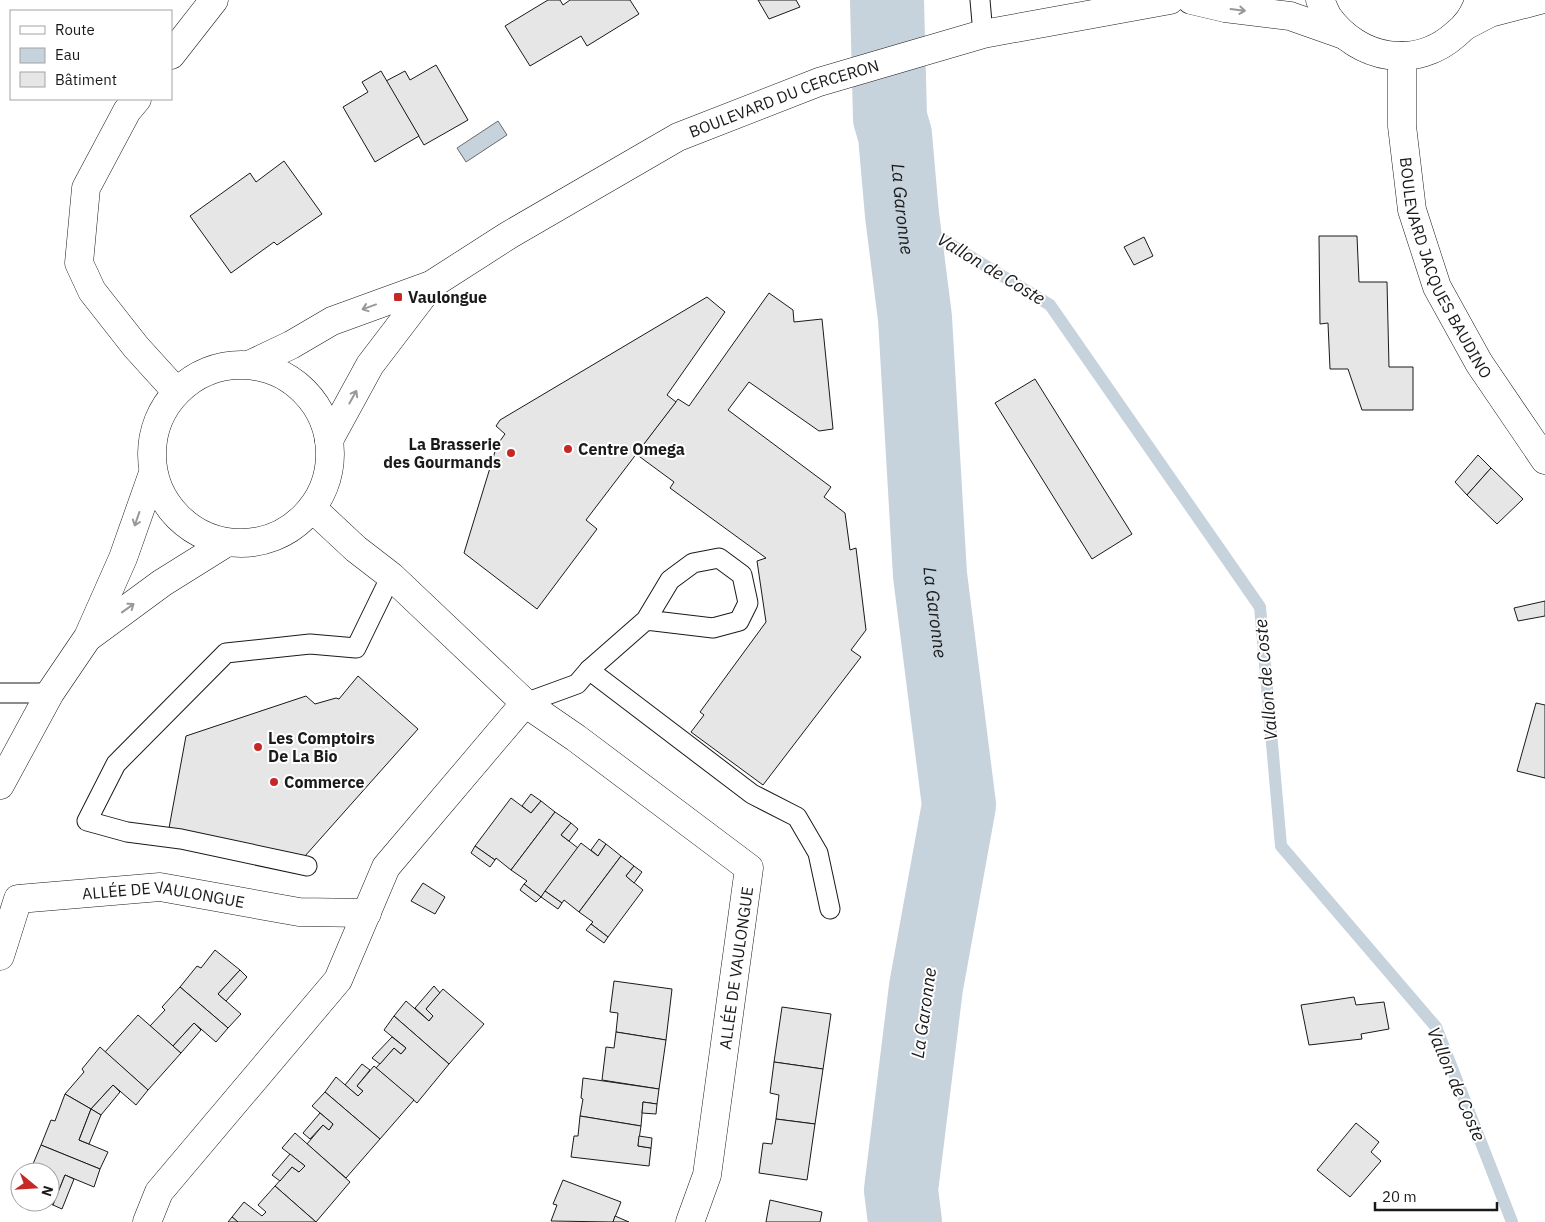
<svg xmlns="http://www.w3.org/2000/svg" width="1545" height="1222" font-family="'IBM Plex Sans',sans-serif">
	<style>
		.water { fill: #c6d2dc; stroke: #6a6a6a }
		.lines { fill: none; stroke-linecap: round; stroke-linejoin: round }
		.stream { stroke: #c6d2dc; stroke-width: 12 }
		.river { stroke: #c6d2dc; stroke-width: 74 }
		.building { fill: #e6e6e6; stroke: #1a1a1a }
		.lane-casing { stroke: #1a1a1a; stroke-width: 21 }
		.street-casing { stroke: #1a1a1a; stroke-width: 29 }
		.secondary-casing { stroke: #1a1a1a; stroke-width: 29 }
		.lane { stroke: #fff; stroke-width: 19 }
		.street { stroke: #fff; stroke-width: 28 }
		.secondary { stroke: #fff; stroke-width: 28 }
		.oneway { stroke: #989898 }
		.poi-dot { fill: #c62828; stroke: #fff; stroke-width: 2 }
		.labels { text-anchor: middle; stroke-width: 4; stroke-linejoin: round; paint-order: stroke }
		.street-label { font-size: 16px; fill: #1a1a1a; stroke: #fff }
		.poi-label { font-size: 16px; font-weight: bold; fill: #1a1a1a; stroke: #fff; text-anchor: start }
		.water-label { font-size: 18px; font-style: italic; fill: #1a1a1a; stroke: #fff }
	</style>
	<rect width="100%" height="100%" fill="#fff"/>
	<g class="water">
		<polygon points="872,0 909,0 913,87 911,148 902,215 886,178 876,109"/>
		<polygon points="498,121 507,135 466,162 457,148"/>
	</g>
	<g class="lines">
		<polyline class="stream" points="902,215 1050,305 1260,607 1281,846 1436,1027 1512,1222"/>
		<path class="river" id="s1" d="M887,0l3,118 5,17 7,80 13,103 15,257 29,230 -33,182 -25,203 4,32"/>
	</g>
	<g class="building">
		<polygon points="548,0 560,0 563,5 570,0 630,0 639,14 587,46 581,36 530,66 505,26"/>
		<polygon points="758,0 796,0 800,7 769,19"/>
		<polygon points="436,65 468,120 424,145 386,81 405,71 410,80"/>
		<polygon points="381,71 419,136 375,162 343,107 368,92 362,82"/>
		<polygon points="284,161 322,214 277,245 274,242 231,273 190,216 250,173 256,182"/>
		<polygon points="1319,236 1357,236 1359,282 1387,282 1389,367 1413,367 1413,410 1362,410 1348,369 1330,369 1328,323 1320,324"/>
		<polygon points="1144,237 1153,256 1134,265 1124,247"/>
		<polygon points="769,293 793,310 794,322 822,319 833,429 819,431 749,382 728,410 831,487 824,497 845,513 850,550 856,548 866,630 851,650 861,657 763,785 691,732 704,715 700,712 766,622 757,561 766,558 670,488 674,482 636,454 678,399 689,406"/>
		<polygon points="707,297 725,312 667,395 676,402 586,520 597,529 537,609 464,553 497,445 505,434 496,426 500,420"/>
		<polygon points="1035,379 1132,534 1092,559 995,403"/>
		<polygon points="1478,455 1491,468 1467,495 1455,482"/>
		<polygon points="1491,468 1523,499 1497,524 1467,495"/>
		<polygon points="1545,601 1545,616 1518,621 1514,608"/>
		<polygon points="358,676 418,729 305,856 169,828 186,736 306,696 315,704 336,698 339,699"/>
		<polygon points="1536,703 1545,705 1545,778 1517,771"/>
		<polygon points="531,794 541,801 531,813 522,806"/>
		<polygon points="511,798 531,813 541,801 555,812 511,870 496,858 495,860 475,846"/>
		<polygon points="555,812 571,823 561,835 578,848 541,897 524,884 527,881 511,870"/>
		<polygon points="571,823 578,829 569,841 561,835"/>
		<polygon points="599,839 606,844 598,856 591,850"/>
		<polygon points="581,843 598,856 606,844 621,856 579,912 564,900 562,903 545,891"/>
		<polygon points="475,846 495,860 490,867 471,853"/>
		<polygon points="621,856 634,866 626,876 643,890 608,937 591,924 593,922 579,912"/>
		<polygon points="634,866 642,872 634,883 626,876"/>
		<polygon points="423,883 445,897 435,914 411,901"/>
		<polygon points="524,884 541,897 536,902 520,890"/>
		<polygon points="545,891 562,903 558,909 541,897"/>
		<polygon points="591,924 608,937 604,943 586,930"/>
		<polygon points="215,950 240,970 218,994 241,1014 228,1028 180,987 197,966 201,968"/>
		<polygon points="240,970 247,977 226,1001 218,994"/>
		<polygon points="614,981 672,989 666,1040 616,1032 618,1013 610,1012"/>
		<polygon points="434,986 440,993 426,1009 433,1016 429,1021 415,1008"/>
		<polygon points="180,987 228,1028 216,1042 194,1023 173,1046 150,1026 165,1010 162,1007"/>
		<polygon points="443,989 484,1024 449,1064 394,1016 406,1001 429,1021 433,1016 426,1009"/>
		<polygon points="1354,997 1356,1005 1384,1002 1389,1029 1361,1034 1362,1039 1309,1045 1301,1005"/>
		<polygon points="782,1007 831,1014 823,1069 774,1062"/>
		<polygon points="138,1015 181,1053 148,1090 105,1052"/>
		<polygon points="394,1016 449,1064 417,1103 376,1068 394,1048 401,1054 406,1048 384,1030"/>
		<polygon points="194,1023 201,1030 181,1053 173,1046"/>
		<polygon points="616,1032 666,1040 659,1089 602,1080 606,1047 614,1048"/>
		<polygon points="392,1037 406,1048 401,1054 394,1048 380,1064 372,1058"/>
		<polygon points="100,1047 148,1090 136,1105 113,1085 91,1109 65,1094 84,1072 82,1069"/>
		<polygon points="774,1062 823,1069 815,1124 776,1119 779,1095 770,1093"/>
		<polygon points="362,1064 370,1070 357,1086 363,1091 358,1096 345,1085"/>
		<polygon points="374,1066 414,1100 380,1139 325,1092 336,1077 358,1096 363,1091 357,1086"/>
		<polygon points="583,1078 659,1089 657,1104 643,1102 641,1126 580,1116 583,1099 581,1098"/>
		<polygon points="113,1085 120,1092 101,1115 91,1109"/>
		<polygon points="325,1092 380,1139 346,1178 307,1144 323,1125 329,1130 333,1124 312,1106"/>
		<polygon points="65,1094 91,1109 79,1140 108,1152 100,1169 41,1145 51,1120 55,1121"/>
		<polygon points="643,1102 657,1104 656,1114 642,1113"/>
		<polygon points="91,1109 101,1115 89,1144 79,1140"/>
		<polygon points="320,1113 333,1124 329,1130 323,1125 310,1139 303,1133"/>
		<polygon points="580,1116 641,1126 638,1146 651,1148 649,1166 571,1157 574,1136 578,1136"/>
		<polygon points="776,1119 815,1124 807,1180 759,1173 763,1143 772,1144"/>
		<polygon points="1356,1123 1379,1142 1371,1152 1381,1161 1350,1197 1317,1170"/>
		<polygon points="295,1133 350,1182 316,1222 275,1186 292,1167 299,1172 305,1166 282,1148"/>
		<polygon points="639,1136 652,1138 651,1148 638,1146"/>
		<polygon points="41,1145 100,1169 94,1187 65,1175 53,1205 45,1202 50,1202 50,1172 30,1171"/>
		<polygon points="290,1154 305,1166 299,1172 292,1167 280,1181 272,1175"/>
		<polygon points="65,1175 74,1179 62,1209 53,1205"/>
		<polygon points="563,1180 621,1202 613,1222 551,1221 557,1205 553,1204"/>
		<polygon points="275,1186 316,1222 238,1222 232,1217 244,1202 262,1216 266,1212 258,1205"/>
		<polygon points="770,1200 822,1212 820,1222 766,1222"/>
		<polygon points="615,1216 629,1222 613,1222"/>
		<polygon points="232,1217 238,1222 228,1222"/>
	</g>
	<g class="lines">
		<g class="lane-casing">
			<g id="lane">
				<polyline points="980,0 983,34"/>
				<polyline points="589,670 752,794 797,817 818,853 830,909"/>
				<polyline points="0,693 50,693"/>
				<polyline points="525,703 577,684 589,670 646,620 713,628 739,621 748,603 742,575 719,558 693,563 670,580 646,620"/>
				<polyline points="307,866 181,839 127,832 87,821 116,764 226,653 310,644 356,648 391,576"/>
			</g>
		</g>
		<g class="street-casing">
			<g id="street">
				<polyline points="171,55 214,0"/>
				<path id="s2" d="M1402,56v70l10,84 25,77 42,76 66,97"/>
				<polyline points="137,99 127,111 86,188 79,263 92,291 136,347 176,391"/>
				<polyline points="312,508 356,549 391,576 525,703 576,738 749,868 707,1175 690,1222"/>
				<path id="s3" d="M0,956l18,-57 142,-12 139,25 68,1"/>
				<polyline points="147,1222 159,1192 338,980 386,867 525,703"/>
			</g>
		</g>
		<g class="secondary-casing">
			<g id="secondary">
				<polyline points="1191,0 1225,8 1290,16 1344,35"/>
				<path d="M1320,0c3,6 5,12 8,17 31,43 88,53 128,17 10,-8 19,-21 23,-34"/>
				<polyline points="1465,26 1490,13 1540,0"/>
				<path id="s4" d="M251,364l40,-19 41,-24 99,-36 78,-50 169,-98 141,-55 164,-48 187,-34"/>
				<circle cx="241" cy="454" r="89"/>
				<polyline points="329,440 370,365 431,285"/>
				<polyline points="90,636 162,583 226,543"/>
				<polyline points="0,785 50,693 88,637 123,558 153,473"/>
			</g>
		</g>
		<use href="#lane" class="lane"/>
		<use href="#street" class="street"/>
		<use href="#secondary" class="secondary"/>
	</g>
	<defs><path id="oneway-shaft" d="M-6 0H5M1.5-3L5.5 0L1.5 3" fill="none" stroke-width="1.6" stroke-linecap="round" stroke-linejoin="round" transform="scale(1.25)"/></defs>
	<g class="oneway">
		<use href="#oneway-shaft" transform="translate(1238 10) rotate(7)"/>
		<use href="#oneway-shaft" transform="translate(369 307) rotate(160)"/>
		<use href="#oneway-shaft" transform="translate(353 397) rotate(-61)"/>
		<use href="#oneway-shaft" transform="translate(137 519) rotate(109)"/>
		<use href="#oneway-shaft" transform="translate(128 608) rotate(-36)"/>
	</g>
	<g class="poi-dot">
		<rect x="393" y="292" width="10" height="10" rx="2.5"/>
		<circle cx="568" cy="449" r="5"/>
		<circle cx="511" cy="453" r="5"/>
		<circle cx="258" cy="747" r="5"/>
		<circle cx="274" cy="782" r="5"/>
	</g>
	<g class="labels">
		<g class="street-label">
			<text dy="6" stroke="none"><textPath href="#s4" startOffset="598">BOULEVARD DU CERCERON</textPath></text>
			<text dy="6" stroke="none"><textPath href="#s2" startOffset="220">BOULEVARD JACQUES BAUDINO</textPath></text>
			<text dy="6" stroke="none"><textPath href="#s3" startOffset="206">ALLÉE DE VAULONGUE</textPath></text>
			<text transform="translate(736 968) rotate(-82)" y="6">ALLÉE DE VAULONGUE</text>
		</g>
		<g class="poi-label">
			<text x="408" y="303">Vaulongue</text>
			<text x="501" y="450" text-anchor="end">La Brasserie<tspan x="501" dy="18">des Gourmands</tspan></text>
			<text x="578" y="455">Centre Omega</text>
			<text x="268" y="744">Les Comptoirs<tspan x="268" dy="18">De La Bio</tspan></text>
			<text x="284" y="788">Commerce</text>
		</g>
		<g class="water-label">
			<text dy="6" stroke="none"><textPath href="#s1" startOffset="210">La Garonne</textPath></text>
			<text transform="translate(991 269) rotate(31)" y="6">Vallon de Coste</text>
			<text dy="6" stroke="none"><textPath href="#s1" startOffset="615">La Garonne</textPath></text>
			<text transform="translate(1266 680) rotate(-95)" y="6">Vallon de Coste</text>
			<text transform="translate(924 1013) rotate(-82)" y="6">La Garonne</text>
			<text transform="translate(1456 1084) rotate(67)" y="6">Vallon de Coste</text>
		</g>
	</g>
	<rect x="10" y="10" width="162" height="90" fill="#ffffff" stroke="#a3a3a3"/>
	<rect x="20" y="26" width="25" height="8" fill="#ffffff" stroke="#a3a3a3"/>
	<text x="55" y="35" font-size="15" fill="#1a1a1a">Route</text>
	<rect x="20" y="48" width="25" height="15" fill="#c6d2dc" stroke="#a3a3a3"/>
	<text x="55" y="60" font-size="15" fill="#1a1a1a">Eau</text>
	<rect x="20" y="72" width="25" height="15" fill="#e6e6e6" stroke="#a3a3a3"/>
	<text x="55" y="85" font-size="15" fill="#1a1a1a">Bâtiment</text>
	<g transform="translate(35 1187) rotate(108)"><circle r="24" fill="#ffffff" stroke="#a3a3a3"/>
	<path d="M0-4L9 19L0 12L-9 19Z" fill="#c62828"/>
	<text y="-8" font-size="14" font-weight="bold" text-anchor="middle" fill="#1a1a1a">N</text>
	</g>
	<path d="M1375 1202v8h122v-8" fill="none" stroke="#1a1a1a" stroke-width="2.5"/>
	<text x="1382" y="1202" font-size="15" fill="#1a1a1a" stroke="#ffffff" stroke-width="4" paint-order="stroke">20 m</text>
</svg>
